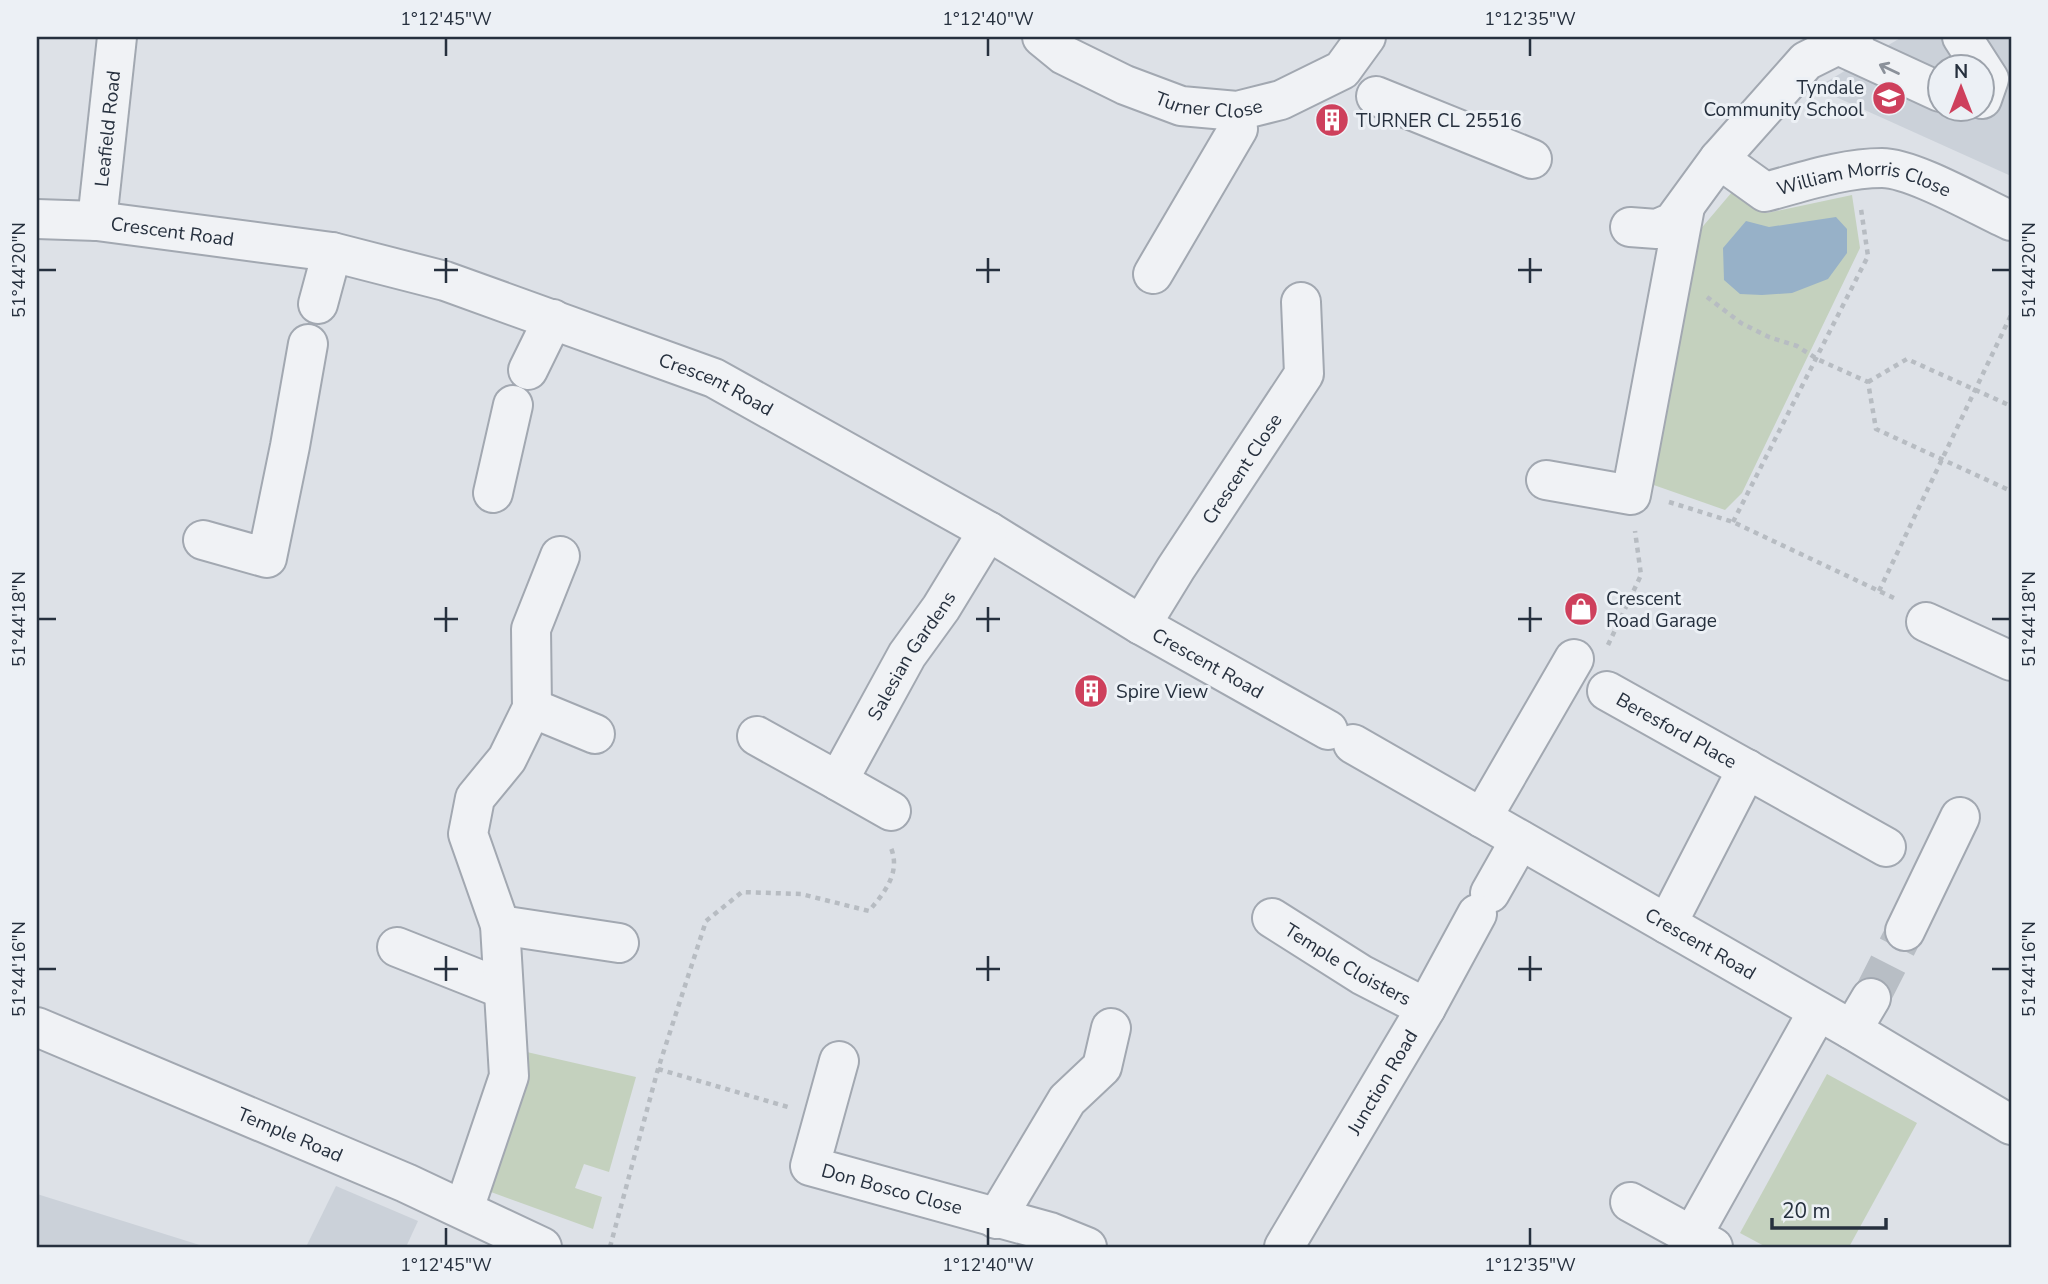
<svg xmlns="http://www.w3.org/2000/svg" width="2048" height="1284" font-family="'Nunito Sans',sans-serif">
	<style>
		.built { fill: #cbd1d9; fill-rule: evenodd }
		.green { fill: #c4d1be }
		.water { fill: #97b1c8 }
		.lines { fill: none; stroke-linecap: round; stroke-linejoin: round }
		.minor-tunnel { stroke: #b8bec5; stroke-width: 38; stroke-dasharray: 38 19; stroke-linecap: butt }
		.minor-casing { stroke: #a2a8b1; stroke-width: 42 }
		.path { stroke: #b7bcc2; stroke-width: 4.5; stroke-dasharray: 5 5; stroke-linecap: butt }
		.minor { stroke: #f0f2f5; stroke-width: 38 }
		.oneway { stroke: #8b919a }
		.ticks { fill: none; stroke: #26303e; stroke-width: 2.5 }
		.labels { text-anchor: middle; stroke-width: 6; stroke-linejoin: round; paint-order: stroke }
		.poi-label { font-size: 19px; fill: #26303e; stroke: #ecf0f5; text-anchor: start }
		.street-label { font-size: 19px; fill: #26303e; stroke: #ecf0f5 }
		.neatline { fill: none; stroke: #26303e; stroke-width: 2.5 }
		.ticks-label { font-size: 18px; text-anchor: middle; fill: #26303e }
	</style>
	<rect width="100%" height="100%" fill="#dde1e7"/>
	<g class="built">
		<path d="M1902,37h109v139l-195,-88zM1940,66h42v42h-42z"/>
		<polygon points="336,1186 418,1221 406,1247 306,1247"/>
		<polygon points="37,1194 206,1247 37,1247"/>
	</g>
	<g class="green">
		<polygon points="1732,192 1767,213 1852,195 1860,248 1742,493 1725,510 1648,483 1693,238"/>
		<polygon points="518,1050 636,1077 609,1172 584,1164 575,1188 602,1197 593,1229 491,1192 486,1176"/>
		<polygon points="1827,1074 1917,1123 1849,1247 1766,1247 1740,1233"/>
	</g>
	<polygon class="water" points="1836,217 1847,229 1847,253 1828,279 1792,293 1762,295 1740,294 1724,280 1723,248 1746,221 1769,227"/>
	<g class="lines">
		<polyline class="minor-tunnel" points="1871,998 1905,931"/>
		<g class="minor-casing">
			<g id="minor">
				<path id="s1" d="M1042,37l22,18 61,30 56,21 56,5 44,-11 61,-30 24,-33"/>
				<polyline points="1962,37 1989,79 1982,99"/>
				<polyline points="1838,45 1940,92"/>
				<polyline points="1376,96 1532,159"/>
				<path id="s2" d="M1719,159l46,33c38,-10 78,-24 117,-24 31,0 98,39 129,53"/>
				<path id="s3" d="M37,219l60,2 235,31 113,29 269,97 274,153 153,94 187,105"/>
				<path id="s4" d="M97,221l20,-184"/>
				<polyline points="1630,227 1657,229 1673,222 1719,159 1806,61 1854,37"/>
				<polyline points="1153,274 1238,129"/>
				<polyline points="318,304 332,252"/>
				<polyline points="528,370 553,319"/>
				<polyline points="1546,480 1631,495 1685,207"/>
				<polyline points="493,493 513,405"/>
				<polyline points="203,540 267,558 290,446 308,344"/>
				<polyline points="1926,622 2011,661"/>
				<path id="s5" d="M1141,625l35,-57 128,-194 -3,-72"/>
				<path id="s6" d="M1607,691l279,156"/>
				<polyline points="532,708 595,734"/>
				<path id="s7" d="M757,736l81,45 69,-126 34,-47 47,-77"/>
				<path id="s8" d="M1353,744l499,286 159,95"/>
				<polyline points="838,781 891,811"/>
				<polyline points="1482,818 1574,659"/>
				<polyline points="1490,893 1520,840"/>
				<path id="s9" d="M1272,918l90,57 64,33"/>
				<polyline points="1667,924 1747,769"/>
				<polyline points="500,925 619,943"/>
				<polyline points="1905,931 1960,817"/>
				<polyline points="397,947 503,989"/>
				<path id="s10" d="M37,1027l369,156 136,64"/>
				<polyline points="1852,1030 1871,998"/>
				<path id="s11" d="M839,1061l-29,105 240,66 37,15"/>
				<polyline points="1630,1202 1692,1236"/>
				<polyline points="464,1209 509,1076 500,925 468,834 475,798 507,759 532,708 531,629 560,556"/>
				<polyline points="996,1219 1067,1100 1102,1067 1111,1028"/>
				<path id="s12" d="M1284,1247l142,-239 51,-94"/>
				<polyline points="1713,1247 1692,1236 1818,1011"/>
			</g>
		</g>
		<g class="path">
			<polyline points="1707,297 1741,323 1769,337 1797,346 1817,359 1868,382 1876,429 2011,491"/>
			<polyline points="1868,382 1907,359 2011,406"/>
			<polyline points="1669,502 1733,522 1896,599"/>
			<polyline points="1733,522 1868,256 1861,209"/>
			<polyline points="1879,591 2011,315"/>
			<polyline points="1608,645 1641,575 1635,531"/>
			<polyline points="658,1069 788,1107"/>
			<path d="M610,1247l48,-178 48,-148 36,-29 59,2 68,17c15,-18 32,-38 22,-63"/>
		</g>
		<use href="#minor" class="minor"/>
	</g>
	<defs><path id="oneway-shaft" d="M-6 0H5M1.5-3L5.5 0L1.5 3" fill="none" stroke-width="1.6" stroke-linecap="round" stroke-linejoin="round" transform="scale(1.75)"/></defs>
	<use class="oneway" href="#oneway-shaft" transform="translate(1889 69) rotate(-155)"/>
	<path class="ticks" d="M446,38v18M988,38v18M1530,38v18M446,258v25M988,258v25M1530,258v25M38,270h18M434,270h24M976,270h24M1518,270h24M1992,270h18M446,607v25M988,607v25M1530,607v25M38,619h18M434,619h24M976,619h24M1518,619h24M1992,619h18M446,956v25M988,956v25M1530,956v25M38,969h18M434,969h24M976,969h24M1518,969h24M1992,969h18M446,1228v18M988,1228v18M1530,1228v18"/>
	<defs>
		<g id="school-disc" transform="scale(1.75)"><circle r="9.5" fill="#ce405c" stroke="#ecf0f5"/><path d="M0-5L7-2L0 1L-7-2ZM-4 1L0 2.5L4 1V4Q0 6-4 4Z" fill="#fff"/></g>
		<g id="building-disc" transform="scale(1.75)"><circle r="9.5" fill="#ce405c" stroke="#ecf0f5"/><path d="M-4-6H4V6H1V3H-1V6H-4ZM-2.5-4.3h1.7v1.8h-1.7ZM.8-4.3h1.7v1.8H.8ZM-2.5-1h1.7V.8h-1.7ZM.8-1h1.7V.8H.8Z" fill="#fff"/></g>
		<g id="shop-disc" transform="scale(1.75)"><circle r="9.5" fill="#ce405c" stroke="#ecf0f5"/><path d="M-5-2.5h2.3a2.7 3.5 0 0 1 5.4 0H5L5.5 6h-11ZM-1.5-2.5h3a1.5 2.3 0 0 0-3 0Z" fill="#fff"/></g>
	</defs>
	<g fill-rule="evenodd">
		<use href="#school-disc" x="1889" y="98"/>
		<use href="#building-disc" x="1332" y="120"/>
		<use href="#shop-disc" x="1581" y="609"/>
		<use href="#building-disc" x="1091" y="691"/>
	</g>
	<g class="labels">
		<g class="poi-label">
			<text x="1864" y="94" text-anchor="end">Tyndale<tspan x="1864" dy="22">Community School</tspan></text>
			<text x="1356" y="127">TURNER CL 25516</text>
			<text x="1606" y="605">Crescent<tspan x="1606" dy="22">Road Garage</tspan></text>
			<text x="1116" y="698">Spire View</text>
		</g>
		<g class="street-label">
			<text dy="7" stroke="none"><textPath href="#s1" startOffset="184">Turner Close</textPath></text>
			<text dy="7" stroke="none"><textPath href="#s4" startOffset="93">Leafield Road</textPath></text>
			<text dy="7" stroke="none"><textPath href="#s2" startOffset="159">William Morris Close</textPath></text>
			<text dy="7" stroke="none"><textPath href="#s3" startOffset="136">Crescent Road</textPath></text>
			<text dy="7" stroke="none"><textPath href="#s3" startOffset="704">Crescent Road</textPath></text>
			<text dy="7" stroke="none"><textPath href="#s5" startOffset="186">Crescent Close</textPath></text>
			<text dy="7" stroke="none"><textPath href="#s7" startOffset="238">Salesian Gardens</textPath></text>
			<text dy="7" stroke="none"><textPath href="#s3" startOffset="1270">Crescent Road</textPath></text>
			<text dy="7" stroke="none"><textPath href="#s6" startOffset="80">Beresford Place</textPath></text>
			<text dy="7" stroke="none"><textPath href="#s8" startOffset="401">Crescent Road</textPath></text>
			<text dy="7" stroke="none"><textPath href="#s9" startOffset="89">Temple Cloisters</textPath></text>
			<text dy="7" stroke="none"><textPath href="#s12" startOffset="192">Junction Road</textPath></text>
			<text dy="7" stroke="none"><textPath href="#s10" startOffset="275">Temple Road</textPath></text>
			<text dy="7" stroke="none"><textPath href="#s11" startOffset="194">Don Bosco Close</textPath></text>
		</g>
	</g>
	<rect width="2048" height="1284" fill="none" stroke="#ecf0f5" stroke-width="77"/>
	<g transform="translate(1961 88)"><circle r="33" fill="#ecf0f5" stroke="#9da3ac" stroke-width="2"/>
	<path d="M0-5L12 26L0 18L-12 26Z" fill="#ce405c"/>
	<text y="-10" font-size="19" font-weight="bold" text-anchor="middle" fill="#26303e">N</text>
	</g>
	<path d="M1772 1218v10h114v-10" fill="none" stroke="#26303e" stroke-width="3.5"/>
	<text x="1782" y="1218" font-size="21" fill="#26303e" stroke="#ecf0f5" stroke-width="5" paint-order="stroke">20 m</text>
	<rect x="38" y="38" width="1972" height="1208" class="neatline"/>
	<g class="ticks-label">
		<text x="446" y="25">1°12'45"W</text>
		<text x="988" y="25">1°12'40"W</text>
		<text x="1530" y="25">1°12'35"W</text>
		<text transform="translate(19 270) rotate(-90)" y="6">51°44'20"N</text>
		<text transform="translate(2029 270) rotate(-90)" y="6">51°44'20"N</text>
		<text transform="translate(19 619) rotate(-90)" y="6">51°44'18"N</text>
		<text transform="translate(2029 619) rotate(-90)" y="6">51°44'18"N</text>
		<text transform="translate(19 969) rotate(-90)" y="6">51°44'16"N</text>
		<text transform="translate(2029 969) rotate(-90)" y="6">51°44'16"N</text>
		<text x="446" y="1271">1°12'45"W</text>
		<text x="988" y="1271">1°12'40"W</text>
		<text x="1530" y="1271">1°12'35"W</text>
	</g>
</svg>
